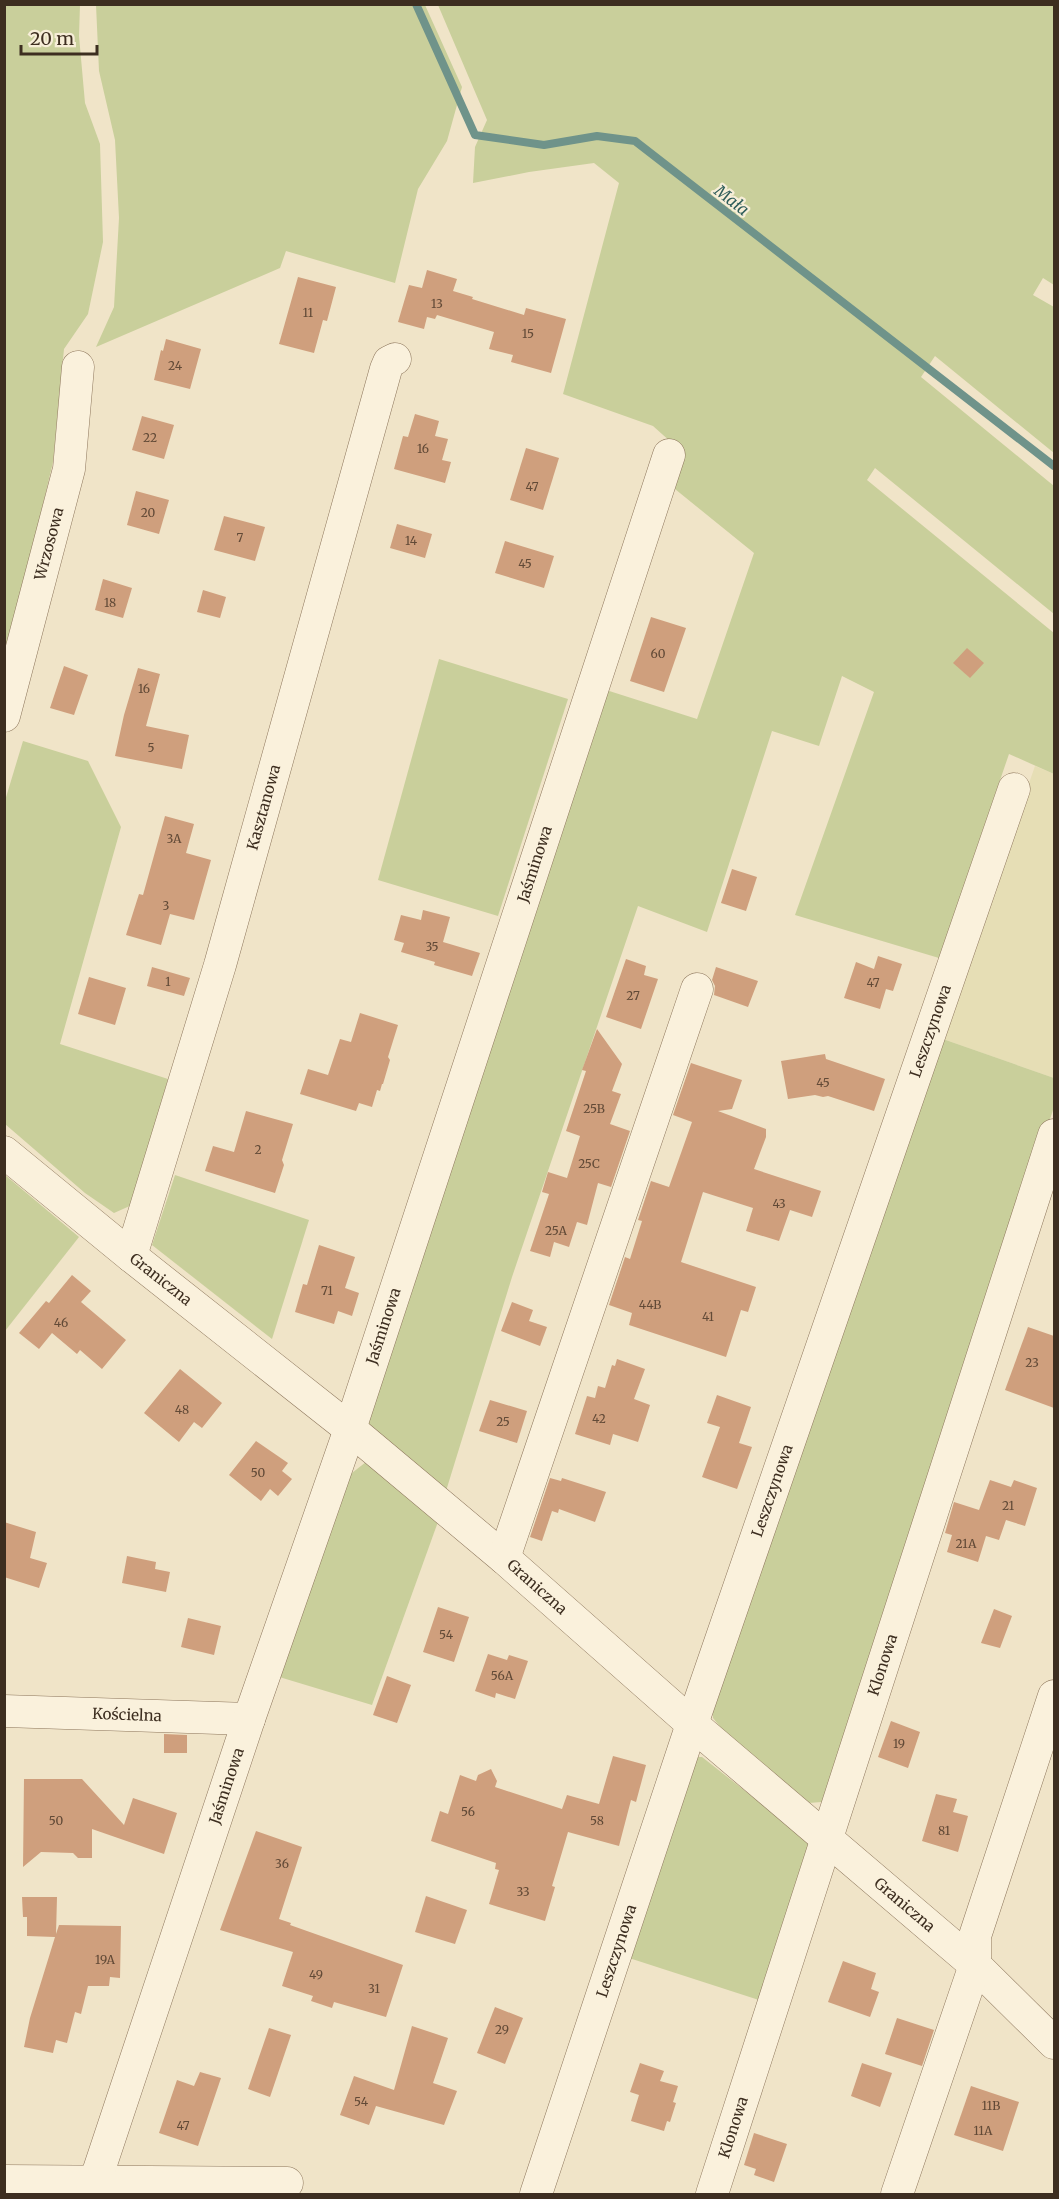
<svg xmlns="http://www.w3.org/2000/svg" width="1059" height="2199" font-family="Merriweather,serif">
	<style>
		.farmland { fill: #e6deb5 }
		.green { fill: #c9cf9b }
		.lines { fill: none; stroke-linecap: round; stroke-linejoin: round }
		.stream { stroke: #6f938a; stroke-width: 8 }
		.building { fill: #cf9f7d }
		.minor-casing { stroke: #8d765c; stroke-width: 33 }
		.minor { stroke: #faf1dc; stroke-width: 32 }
		.labels { text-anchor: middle; stroke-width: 4.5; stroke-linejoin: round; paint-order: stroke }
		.number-label { font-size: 12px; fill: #624a37 }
		.street-label { font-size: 15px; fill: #3d2e20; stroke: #f7eed8 }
		.water-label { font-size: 16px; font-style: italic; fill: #2f5d5a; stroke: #f7eed8 }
	</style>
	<rect width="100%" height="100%" fill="#f0e4c8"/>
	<polygon class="farmland" points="1035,766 1054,774 1054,1078 940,1038"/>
	<g class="green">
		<polygon points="4,5 80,5 79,36 85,103 100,144 103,242 88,314 64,349 53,462 5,664"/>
		<polygon points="96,5 425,5 462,87 447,141 418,189 395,283 286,251 280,268 96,347 114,307 119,218 115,140 99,71"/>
		<polygon points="438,5 1054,5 1054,285 1043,278 1033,295 1054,307 1054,453 935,356 921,377 1054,486 1054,614 875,468 867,480 1054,633 1054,774 1009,754 939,958 795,915 874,692 842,676 819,746 772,731 707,932 638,906 512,1277 446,1491 369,1427 362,1413 603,689 697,719 754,553 670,485 681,451 653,426 563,394 619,183 594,163 529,172 473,183 475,147 487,120"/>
		<polygon points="439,659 568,699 498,916 378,880"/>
		<polygon points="23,741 88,761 121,827 60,1044 168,1079 132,1205 114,1213 85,1193 5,1124 4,804"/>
		<polygon points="940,1038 1054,1078 1054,1107 829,1795 822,1802 808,1803 721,1728 713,1718 712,1701"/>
		<polygon points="5,1175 79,1237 5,1331"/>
		<polygon points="175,1175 309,1220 272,1339 152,1245"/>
		<polygon points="366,1462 439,1519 372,1705 276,1676 343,1480"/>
		<polygon points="695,1757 702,1757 810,1842 762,2001 626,1957"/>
	</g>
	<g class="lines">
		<polyline class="stream" points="416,4 475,135 544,145 597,136 635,141 1054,466"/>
	</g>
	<g class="building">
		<polygon points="427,270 457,279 453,291 473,297 472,299 524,315 526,308 566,319 551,373 511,362 513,355 489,349 494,332 437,315 435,319 427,317 424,329 398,322 409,285 422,288"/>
		<polygon points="298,277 336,287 327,321 323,320 314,353 279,344"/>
		<polygon points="166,339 201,349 190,389 154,380 161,350 163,351"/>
		<polygon points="415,414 439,421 435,436 448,439 442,460 451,462 445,483 394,469 403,436 408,437"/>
		<polygon points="142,416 174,425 164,459 132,450"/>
		<polygon points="526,448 559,458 543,510 510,500"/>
		<polygon points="136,491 169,500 159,534 127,525"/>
		<polygon points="224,516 265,527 255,561 214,550"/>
		<polygon points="397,524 432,534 425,558 390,548"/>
		<polygon points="505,541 554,556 544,588 495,573"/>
		<polygon points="103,579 132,588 123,618 95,610"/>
		<polygon points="203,590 226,597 220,618 197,612"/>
		<polygon points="651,617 686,628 664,692 630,681"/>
		<polygon points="967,648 984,663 970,678 953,663"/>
		<polygon points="64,666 88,675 74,715 50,708"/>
		<polygon points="138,668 160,674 146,726 189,735 182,769 115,756 124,715"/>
		<polygon points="165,816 194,824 186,853 211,860 194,920 170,914 161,945 126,935 139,894 143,895"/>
		<polygon points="732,869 757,877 746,911 721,903"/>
		<polygon points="423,910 450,917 443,942 480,953 472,976 434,965 435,962 401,952 404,943 394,940 401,915 421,920"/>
		<polygon points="878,956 902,964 893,991 886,989 880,1009 844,998 856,962 874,969"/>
		<polygon points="626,959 646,966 644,975 658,979 641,1029 606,1017"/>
		<polygon points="152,967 190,978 184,996 147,986"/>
		<polygon points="716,967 758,981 748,1007 714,995 715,986 712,980"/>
		<polygon points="89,977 126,988 115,1025 78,1014"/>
		<polygon points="360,1013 398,1025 388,1057 390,1060 383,1084 382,1084 380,1091 377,1090 372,1107 359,1103 356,1111 300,1094 308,1069 328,1075 340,1039 351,1042"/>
		<polygon points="597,1029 622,1064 612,1091 621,1094 610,1124 630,1131 611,1187 598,1183 587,1225 577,1222 569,1247 554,1242 550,1257 530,1251 549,1194 542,1192 548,1172 567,1178 580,1136 566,1131 586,1071 582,1070"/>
		<polygon points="825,1054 826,1059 885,1079 874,1111 828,1096 823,1097 815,1095 788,1099 781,1061"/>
		<polygon points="691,1063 742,1080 732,1109 718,1111 766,1129 766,1137 754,1169 821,1191 812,1217 790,1210 779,1241 746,1231 753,1208 703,1192 681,1262 756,1287 748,1312 741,1310 726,1357 629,1325 632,1313 609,1305 625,1257 630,1259 642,1221 638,1220 651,1181 669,1187 692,1122 673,1115"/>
		<polygon points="246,1111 293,1124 282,1160 284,1165 275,1193 205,1171 213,1146 234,1152"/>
		<polygon points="319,1245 355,1257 345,1288 359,1293 352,1316 338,1311 334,1324 295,1312 303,1284 307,1285"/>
		<polygon points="72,1275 91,1291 81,1302 126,1340 102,1369 80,1350 77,1354 52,1333 39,1349 19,1333 46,1301 49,1303"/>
		<polygon points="512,1302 533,1310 529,1321 547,1327 540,1346 501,1331"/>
		<polygon points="1028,1327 1054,1336 1054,1408 1005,1390"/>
		<polygon points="617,1359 645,1369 634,1399 650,1405 638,1442 613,1434 610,1445 575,1434 587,1396 595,1398 598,1386 605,1388 612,1365 615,1366"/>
		<polygon points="180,1369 222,1403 202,1428 194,1422 179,1442 144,1413"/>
		<polygon points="717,1395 751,1407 739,1443 752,1447 737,1489 702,1477 720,1427 707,1423"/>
		<polygon points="490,1400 527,1411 517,1443 479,1431"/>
		<polygon points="256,1441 288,1463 282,1471 292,1479 278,1496 270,1489 261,1501 229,1475"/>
		<polygon points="550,1478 561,1481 562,1478 606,1492 595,1522 559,1509 558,1513 552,1511 542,1541 530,1537"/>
		<polygon points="990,1480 1011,1487 1014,1480 1037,1488 1025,1526 1006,1520 999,1540 986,1536 978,1562 947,1552 952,1535 945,1533 954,1502 979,1510"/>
		<polygon points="4,1522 36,1532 30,1558 47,1563 39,1588 4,1577"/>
		<polygon points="127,1556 156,1562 155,1569 170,1572 166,1592 122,1583"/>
		<polygon points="438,1607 469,1617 454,1662 423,1652"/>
		<polygon points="994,1609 1012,1616 1000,1648 981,1643"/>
		<polygon points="188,1618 221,1626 214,1655 181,1647"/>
		<polygon points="488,1654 507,1660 509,1655 528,1661 515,1699 496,1693 495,1698 475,1691"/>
		<polygon points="387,1676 411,1685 397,1723 373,1715"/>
		<polygon points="891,1721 920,1732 908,1768 878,1757"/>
		<polygon points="164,1734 187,1735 187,1753 164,1753"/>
		<polygon points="613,1756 646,1765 636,1802 631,1800 619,1846 568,1832 552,1886 555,1887 545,1921 489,1904 499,1870 495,1869 496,1863 431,1841 440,1811 448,1814 460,1775 476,1781 478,1775 491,1769 497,1781 495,1787 562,1809 567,1795 599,1804"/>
		<polygon points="24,1779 82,1779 124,1825 133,1798 177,1813 164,1854 92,1829 92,1858 78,1858 73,1853 41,1852 23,1867"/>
		<polygon points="936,1794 957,1799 953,1812 968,1816 958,1852 922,1841"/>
		<polygon points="256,1831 302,1847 279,1919 291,1923 290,1925 403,1965 386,2017 334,2002 332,2008 311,2001 313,1996 282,1986 293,1952 220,1930"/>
		<polygon points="426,1896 467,1910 455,1944 415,1932"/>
		<polygon points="22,1897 57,1897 56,1934 59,1925 121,1926 120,1978 110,1977 109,1986 88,1986 81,2014 75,2012 67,2043 56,2040 53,2053 24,2047 30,2018 55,1937 27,1936 27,1917 23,1917"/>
		<polygon points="843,1961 876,1973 871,1989 879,1992 870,2017 828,2002"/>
		<polygon points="495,2007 523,2018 505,2064 477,2053"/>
		<polygon points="897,2018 934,2030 922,2066 885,2054"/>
		<polygon points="412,2026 448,2038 433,2083 457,2091 444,2125 376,2106 369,2125 340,2115 354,2076 394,2090"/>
		<polygon points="269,2028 291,2035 270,2097 248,2089"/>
		<polygon points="640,2063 664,2071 660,2081 678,2086 673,2102 676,2103 670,2122 667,2121 664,2131 631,2121 639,2095 630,2092"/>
		<polygon points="862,2063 892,2073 880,2107 851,2096"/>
		<polygon points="200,2072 221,2078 198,2146 159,2133 177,2080 194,2086"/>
		<polygon points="971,2086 1019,2102 1003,2151 954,2135"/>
		<polygon points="754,2133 787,2144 774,2182 754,2175 756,2169 744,2165"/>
	</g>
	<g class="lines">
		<g class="minor-casing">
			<g id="minor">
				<path id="s1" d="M4,716l65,-247 9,-102"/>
				<path id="s2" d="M4,1152l127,104 219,173 154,129 188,166 283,241 79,78"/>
				<path id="s3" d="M131,1256l89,-291 166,-596 3,-7 6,-3"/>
				<polyline points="504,1558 697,989"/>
				<path id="s4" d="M4,1711l245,8"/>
				<polyline points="4,2181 287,2183"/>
				<path id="s5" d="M91,2194l158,-475 101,-290 319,-974"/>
				<path id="s6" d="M536,2194l156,-470 322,-935"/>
				<path id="s7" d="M712,2194l342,-1059"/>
				<polyline points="897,2194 975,1965 975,1936 1054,1696"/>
			</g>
		</g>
		<use href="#minor" class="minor"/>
	</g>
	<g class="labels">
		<g class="number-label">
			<text x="437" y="308">13</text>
			<text x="308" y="317">11</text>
			<text x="528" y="338">15</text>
			<text x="175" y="370">24</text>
			<text x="150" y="442">22</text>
			<text x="423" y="453">16</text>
			<text x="532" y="491">47</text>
			<text x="148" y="517">20</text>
			<text x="240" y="542">7</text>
			<text x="411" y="545">14</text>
			<text x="525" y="568">45</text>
			<text x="110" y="607">18</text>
			<text x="658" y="658">60</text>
			<text x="144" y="693">16</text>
			<text x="151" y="752">5</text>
			<text x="174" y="843">3A</text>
			<text x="166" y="910">3</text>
			<text x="432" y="951">35</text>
			<text x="168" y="986">1</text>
			<text x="873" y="987">47</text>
			<text x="633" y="1000">27</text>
			<text x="823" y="1087">45</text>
			<text x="594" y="1113">25B</text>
			<text x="258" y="1154">2</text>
			<text x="589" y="1168">25C</text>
			<text x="779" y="1208">43</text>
			<text x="556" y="1235">25A</text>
			<text x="327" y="1295">71</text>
			<text x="650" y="1309">44B</text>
			<text x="708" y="1321">41</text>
			<text x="61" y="1327">46</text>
			<text x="1032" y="1367">23</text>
			<text x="182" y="1414">48</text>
			<text x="599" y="1423">42</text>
			<text x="503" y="1426">25</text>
			<text x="258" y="1477">50</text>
			<text x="1008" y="1510">21</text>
			<text x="966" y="1548">21A</text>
			<text x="446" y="1639">54</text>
			<text x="502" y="1680">56A</text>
			<text x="899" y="1748">19</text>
			<text x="468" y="1816">56</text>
			<text x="56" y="1825">50</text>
			<text x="597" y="1825">58</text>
			<text x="944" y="1835">81</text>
			<text x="282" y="1868">36</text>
			<text x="523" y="1896">33</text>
			<text x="105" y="1964">19A</text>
			<text x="316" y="1979">49</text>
			<text x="374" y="1993">31</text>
			<text x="502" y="2034">29</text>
			<text x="361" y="2106">54</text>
			<text x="991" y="2110">11B</text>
			<text x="183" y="2130">47</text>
			<text x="983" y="2135">11A</text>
		</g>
		<g class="street-label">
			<text dy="5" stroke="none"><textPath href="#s1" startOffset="178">Wrzosowa</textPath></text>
			<text dy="5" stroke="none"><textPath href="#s3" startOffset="468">Kasztanowa</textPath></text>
			<text dy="5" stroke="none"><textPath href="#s5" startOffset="1402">Jaśminowa</textPath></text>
			<text dy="5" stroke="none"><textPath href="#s6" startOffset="1228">Leszczynowa</textPath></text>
			<text dy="5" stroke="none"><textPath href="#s2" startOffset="202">Graniczna</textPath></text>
			<text dy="5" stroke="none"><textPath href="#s5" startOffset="916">Jaśminowa</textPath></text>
			<text dy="5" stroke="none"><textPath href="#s6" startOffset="742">Leszczynowa</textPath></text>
			<text dy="5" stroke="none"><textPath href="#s2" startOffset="688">Graniczna</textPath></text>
			<text dy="5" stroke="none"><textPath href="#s7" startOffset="556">Klonowa</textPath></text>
			<text dy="5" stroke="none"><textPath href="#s4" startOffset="123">Kościelna</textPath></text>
			<text dy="5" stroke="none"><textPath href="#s5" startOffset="430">Jaśminowa</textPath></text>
			<text dy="5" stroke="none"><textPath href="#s2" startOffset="1174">Graniczna</textPath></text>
			<text dy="5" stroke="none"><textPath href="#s6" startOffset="256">Leszczynowa</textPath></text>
			<text dy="5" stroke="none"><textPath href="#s7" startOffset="70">Klonowa</textPath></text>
		</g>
		<g class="water-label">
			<text transform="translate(732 200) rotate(38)" y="6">Mała</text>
		</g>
	</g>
	<rect width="1059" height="2199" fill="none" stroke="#3d2e20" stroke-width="12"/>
	<path d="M21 45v9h76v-9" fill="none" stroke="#3d2e20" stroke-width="3"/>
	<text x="30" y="45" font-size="18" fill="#3d2e20" stroke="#f7eed8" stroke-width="4.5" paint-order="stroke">20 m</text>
</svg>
